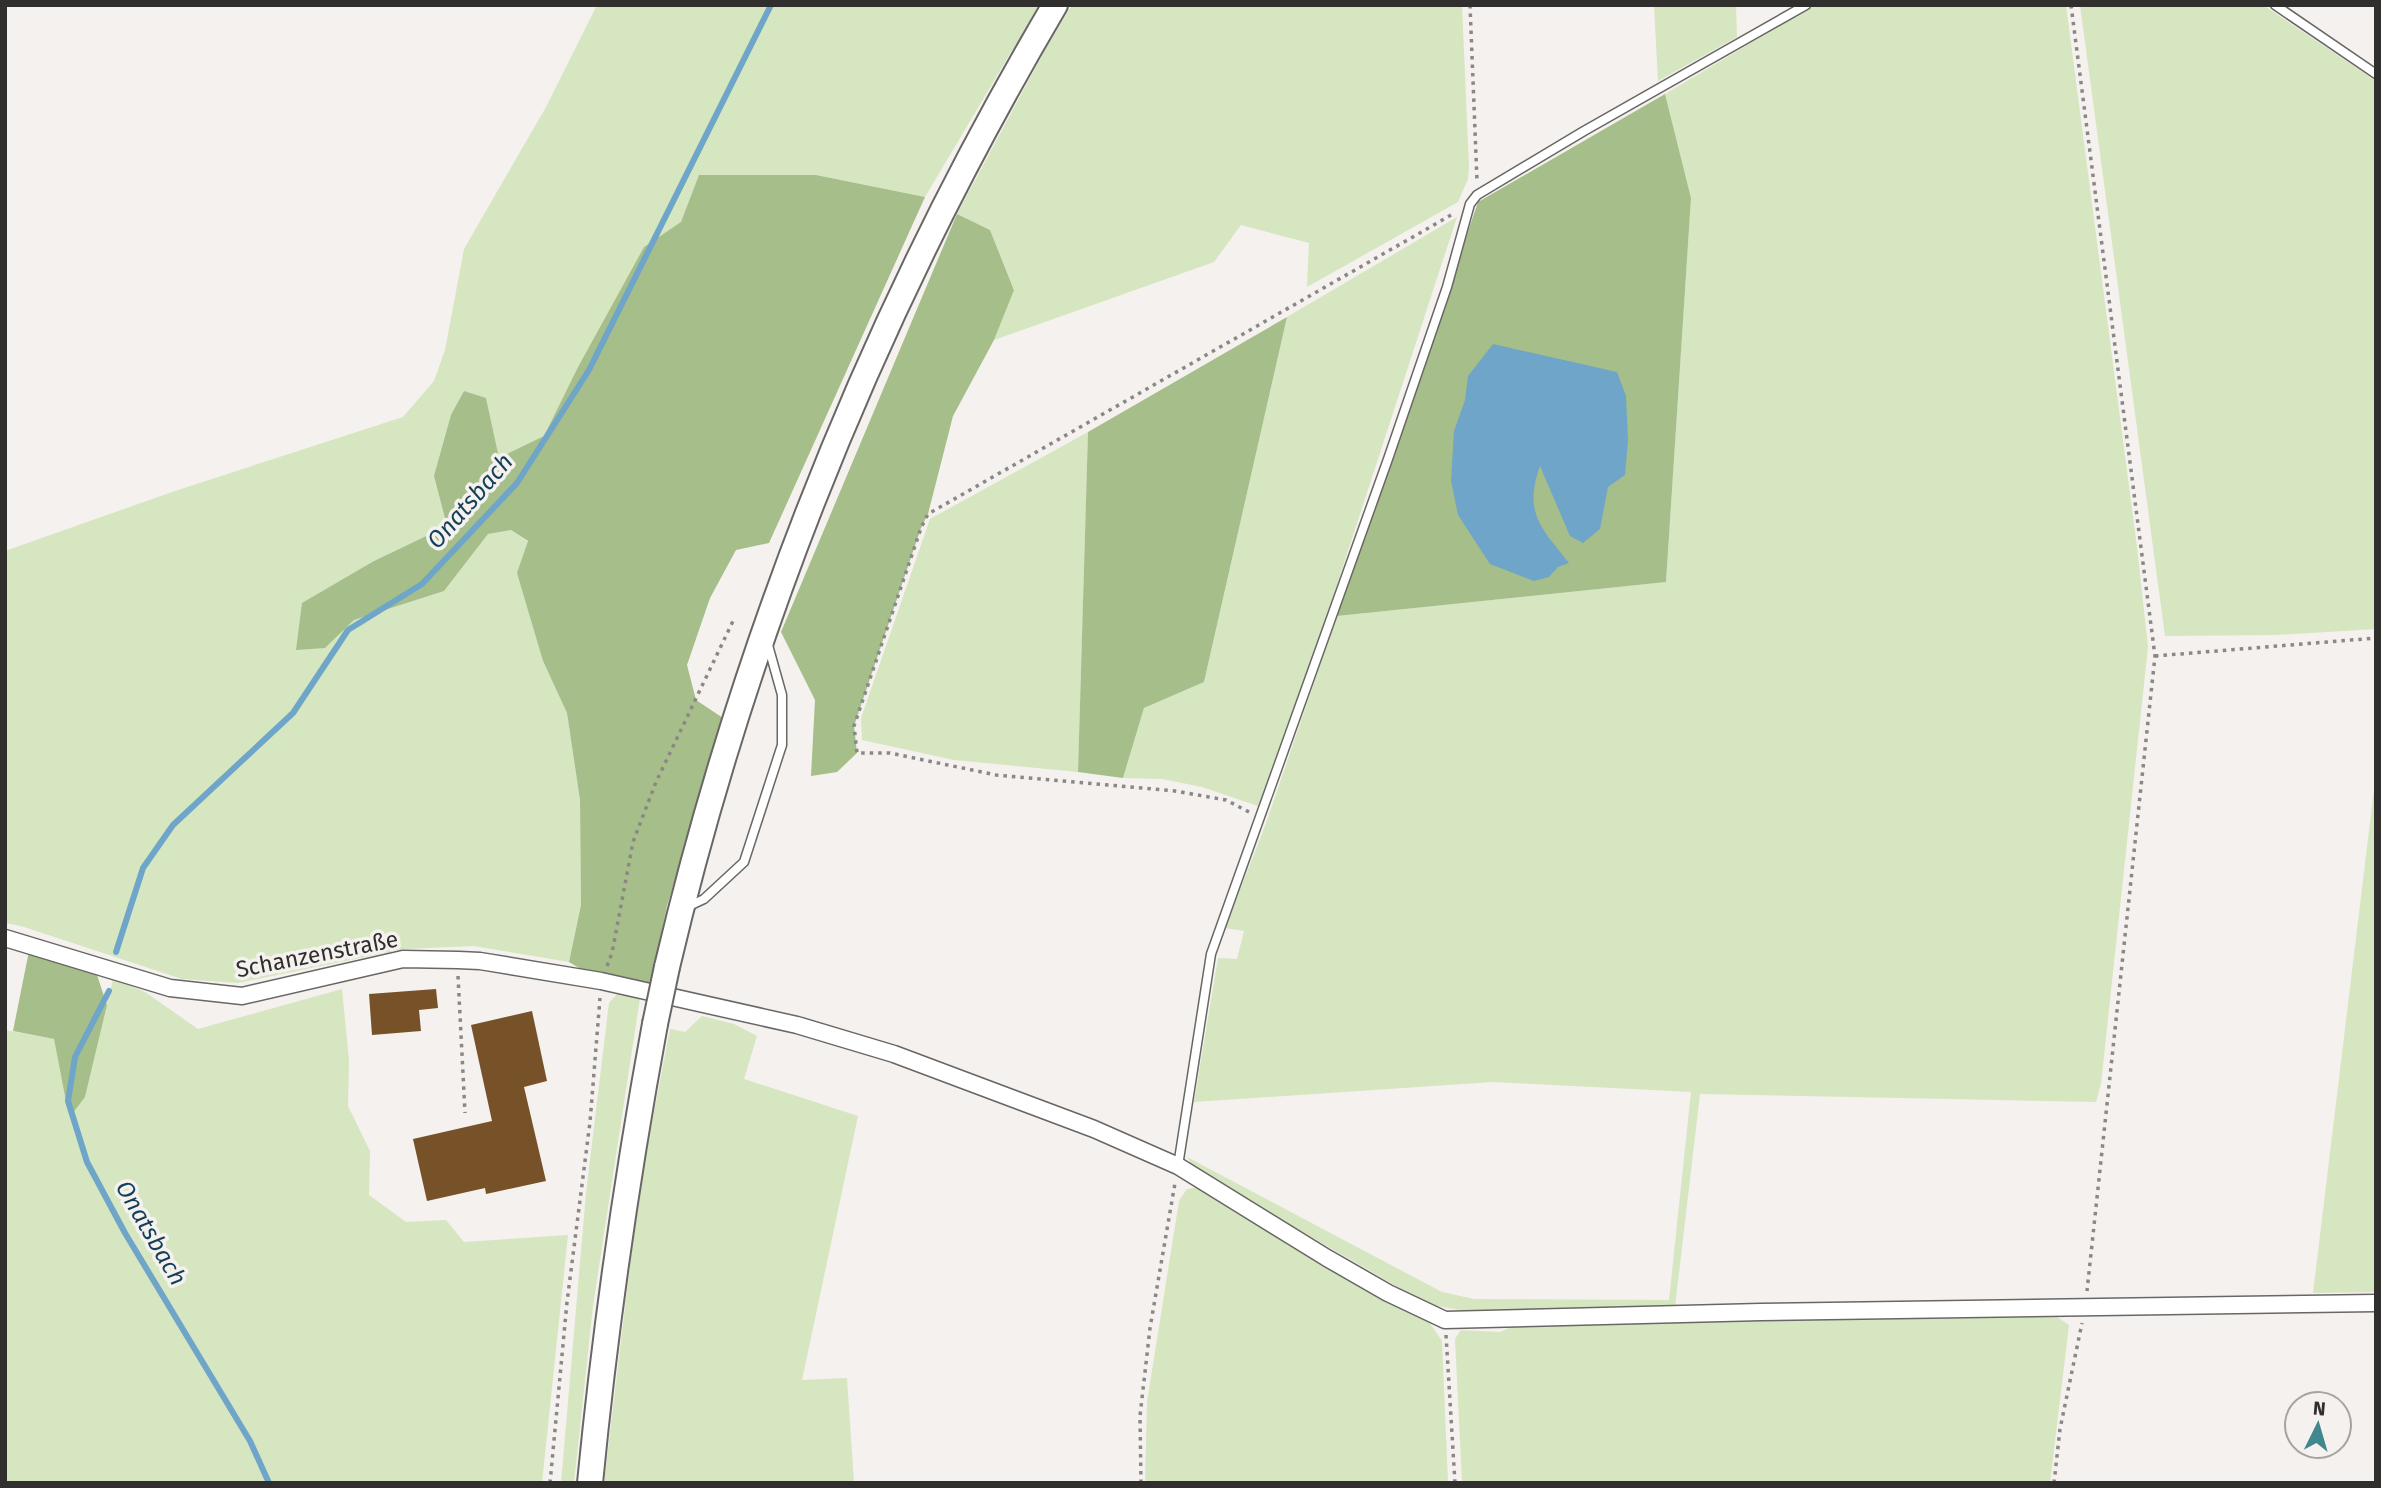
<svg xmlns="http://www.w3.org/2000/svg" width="2381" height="1488" font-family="'Fira Sans',sans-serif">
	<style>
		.green { fill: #d5e6c0 }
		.forest { fill: #a6be89 }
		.water { fill: #6fa5c8 }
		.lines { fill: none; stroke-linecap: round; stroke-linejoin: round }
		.stream { stroke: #6fa5c8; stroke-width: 6 }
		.building { fill: #775228 }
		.service-casing { stroke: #696765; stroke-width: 11 }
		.minor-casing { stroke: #696765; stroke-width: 19 }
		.primary-casing { stroke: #696765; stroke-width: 28 }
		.path { stroke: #8a8886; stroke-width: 3.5; stroke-dasharray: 3.5 5; stroke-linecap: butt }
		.service { stroke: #fff; stroke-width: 8 }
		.minor { stroke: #fff; stroke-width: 16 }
		.primary { stroke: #fff; stroke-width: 24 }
		.primary-bridge-casing { stroke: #696765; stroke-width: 28; stroke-linecap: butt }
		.primary-bridge { stroke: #fff; stroke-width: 24 }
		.labels { text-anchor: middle; stroke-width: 7; stroke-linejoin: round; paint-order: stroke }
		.street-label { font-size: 23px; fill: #302f2e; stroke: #f4f1ee }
		.water-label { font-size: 24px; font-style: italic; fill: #143f58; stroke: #f4f1ee }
	</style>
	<rect width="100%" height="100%" fill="#f4f1ee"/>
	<g class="green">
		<polygon points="597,5 1039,5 925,197 816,175 699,175 682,222 644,247 578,367 544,436 499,459 486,398 434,476 447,526 374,561 325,648 354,620 444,591 488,534 511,530 528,542 518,572 543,661 567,713 580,800 581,905 569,962 474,946 404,949 238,983 182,979 21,926 5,923 5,551 175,491 403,417 434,381 445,350 464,249 546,107"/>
		<polygon points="1072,5 1462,5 1469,167 1468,179 1458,202 1307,287 1309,243 1241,225 1214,262 994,340 1014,289 990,230 957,214 1045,50"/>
		<polygon points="1654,5 1736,5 1737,37 1658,81"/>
		<polygon points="1815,5 2066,5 2137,547 2148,647 2101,1084 2096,1102 1700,1094 1675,1307 1464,1311 1427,1304 1196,1170 1187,1157 1442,1292 1474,1299 1669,1300 1691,1092 1492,1082 1194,1102 1218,958 1237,959 1244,931 1225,928 1265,826 1337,616 1666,582 1691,198 1665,94"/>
		<polygon points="2080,5 2263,5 2376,81 2376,629 2276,635 2165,636"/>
		<polygon points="1457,217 1331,603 1258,806 1202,787 1162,779 1123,778 1144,708 1204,682 1287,317"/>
		<polygon points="1088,432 1078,772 954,760 862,740 861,718 930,519"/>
		<polygon points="2376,773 2376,1292 2313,1293"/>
		<polygon points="113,979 145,992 198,1029 342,989 349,1060 348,1106 370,1151 369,1195 406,1222 446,1220 464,1242 568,1235 542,1483 5,1483 5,1030 54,1039 68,1112 85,1097"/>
		<polygon points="619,992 640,998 593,1306 574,1483 561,1483 586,1193 609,1003"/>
		<polygon points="702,1016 734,1024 757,1036 744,1079 858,1116 802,1380 847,1378 854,1483 604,1483 639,1190 670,1029 685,1032"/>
		<polygon points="1200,1187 1427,1319 1442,1341 1448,1483 1145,1483 1147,1402 1179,1201 1187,1189"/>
		<polygon points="2057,1317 2069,1325 2050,1483 1462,1483 1455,1339 1461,1330 1500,1332 1518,1324"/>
	</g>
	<g class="forest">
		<polygon points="1665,94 1691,198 1666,582 1337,616 1478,202"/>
		<polygon points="699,175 816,175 925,197 769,543 736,550 710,598 687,665 696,700 723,718 667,906 649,989 601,981 569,962 581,905 580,800 567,713 543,661 517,573 528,541 511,530 488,534 444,591 354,620 325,648 296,650 302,603 374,561 447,526 434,476 451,415 464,391 486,398 499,458 544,436 578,367 644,247 681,222"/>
		<polygon points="957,214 990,230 1014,290 994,340 953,416 928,514 921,528 854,726 857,753 837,772 811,776 815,700 781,632"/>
		<polygon points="1287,317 1204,682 1144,708 1123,778 1078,772 1088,432"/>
		<polygon points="30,946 94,966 107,1005 85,1097 72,1114 68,1112 54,1039 13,1031"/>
	</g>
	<path class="water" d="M1493,344l124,28 9,24 2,44 -3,35 -17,12 -8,42 -17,14 -13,-7 -30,-70c-17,48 2,62 29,97l-11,4 -9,10 -15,4 -44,-17 -32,-49 -7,-34 3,-50 11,-31 3,-24z"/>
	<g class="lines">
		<g class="stream">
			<polyline points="116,952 143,868 173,825 293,713 348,630 422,584 517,483 589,370 771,5"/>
			<polyline points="109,991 75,1057 68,1101 87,1162 125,1233 250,1441 269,1483"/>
		</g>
	</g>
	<g class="building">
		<polygon points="436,989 438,1008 419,1010 421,1031 372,1035 369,994"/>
		<polygon points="532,1011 547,1081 524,1087 546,1181 486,1194 485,1188 427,1201 413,1139 492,1121 471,1025"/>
	</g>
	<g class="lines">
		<g class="service-casing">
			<g id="service">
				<polyline points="2275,5 2376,74"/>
				<polyline points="687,907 704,899 744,862 782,745 782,695 768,645"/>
				<polyline points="1178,1166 1211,954 1388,459 1447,287 1470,204 1477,195 1584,131 1806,5"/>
			</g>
		</g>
		<g class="minor-casing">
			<polyline id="minor" points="5,938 170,988 242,996 403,959 458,960 480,961 601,981 797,1025 894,1054 1094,1129 1178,1166 1327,1258 1388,1293 1445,1320 1761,1312 2376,1303"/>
		</g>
		<g class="primary-casing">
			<g id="primary">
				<path d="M667,967c80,-339 211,-662 388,-962"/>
				<path d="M590,1483c15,-154 37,-307 65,-459"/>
			</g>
		</g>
		<g class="path">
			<polyline points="1470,5 1477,181"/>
			<polyline points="2071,5 2155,656 2087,1291"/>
			<polyline points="2155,656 2376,638"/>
			<polyline points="1249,812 1226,800 1175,791 996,775 890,753 857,753 854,726 921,528 928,514 1453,214"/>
			<polyline points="607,966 612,953 633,842 656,782 734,619"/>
			<polyline points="458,976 465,1113"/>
			<polyline points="1446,1335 1455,1483"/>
			<polyline points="550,1483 567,1302 590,1122 600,998"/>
			<polyline points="1141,1483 1140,1416 1150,1328 1175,1183"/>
			<polyline points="2054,1483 2060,1429 2082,1323"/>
		</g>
		<use href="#service" class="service"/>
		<use href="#minor" class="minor"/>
		<use href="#primary" class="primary"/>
		<g class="primary-bridge-casing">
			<polyline id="primary-bridge" points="655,1024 667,967"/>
		</g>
		<use href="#primary-bridge" class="primary-bridge"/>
	</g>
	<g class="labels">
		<g class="street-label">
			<text transform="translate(317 954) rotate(-11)" y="8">Schanzenstraße</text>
		</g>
		<g class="water-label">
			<text transform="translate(470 501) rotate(-49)" y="8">Onatsbach</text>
			<text transform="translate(151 1233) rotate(60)" y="8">Onatsbach</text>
		</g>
	</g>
	<rect width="2381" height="1488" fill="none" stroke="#302f2e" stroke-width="14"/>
	<g transform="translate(2318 1425) rotate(5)"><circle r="33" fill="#f4f1ee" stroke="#a6a3a1" stroke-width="2"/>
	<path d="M0-5L12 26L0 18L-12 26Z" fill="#41888e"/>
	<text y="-10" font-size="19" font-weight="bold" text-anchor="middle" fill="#302f2e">N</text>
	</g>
</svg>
